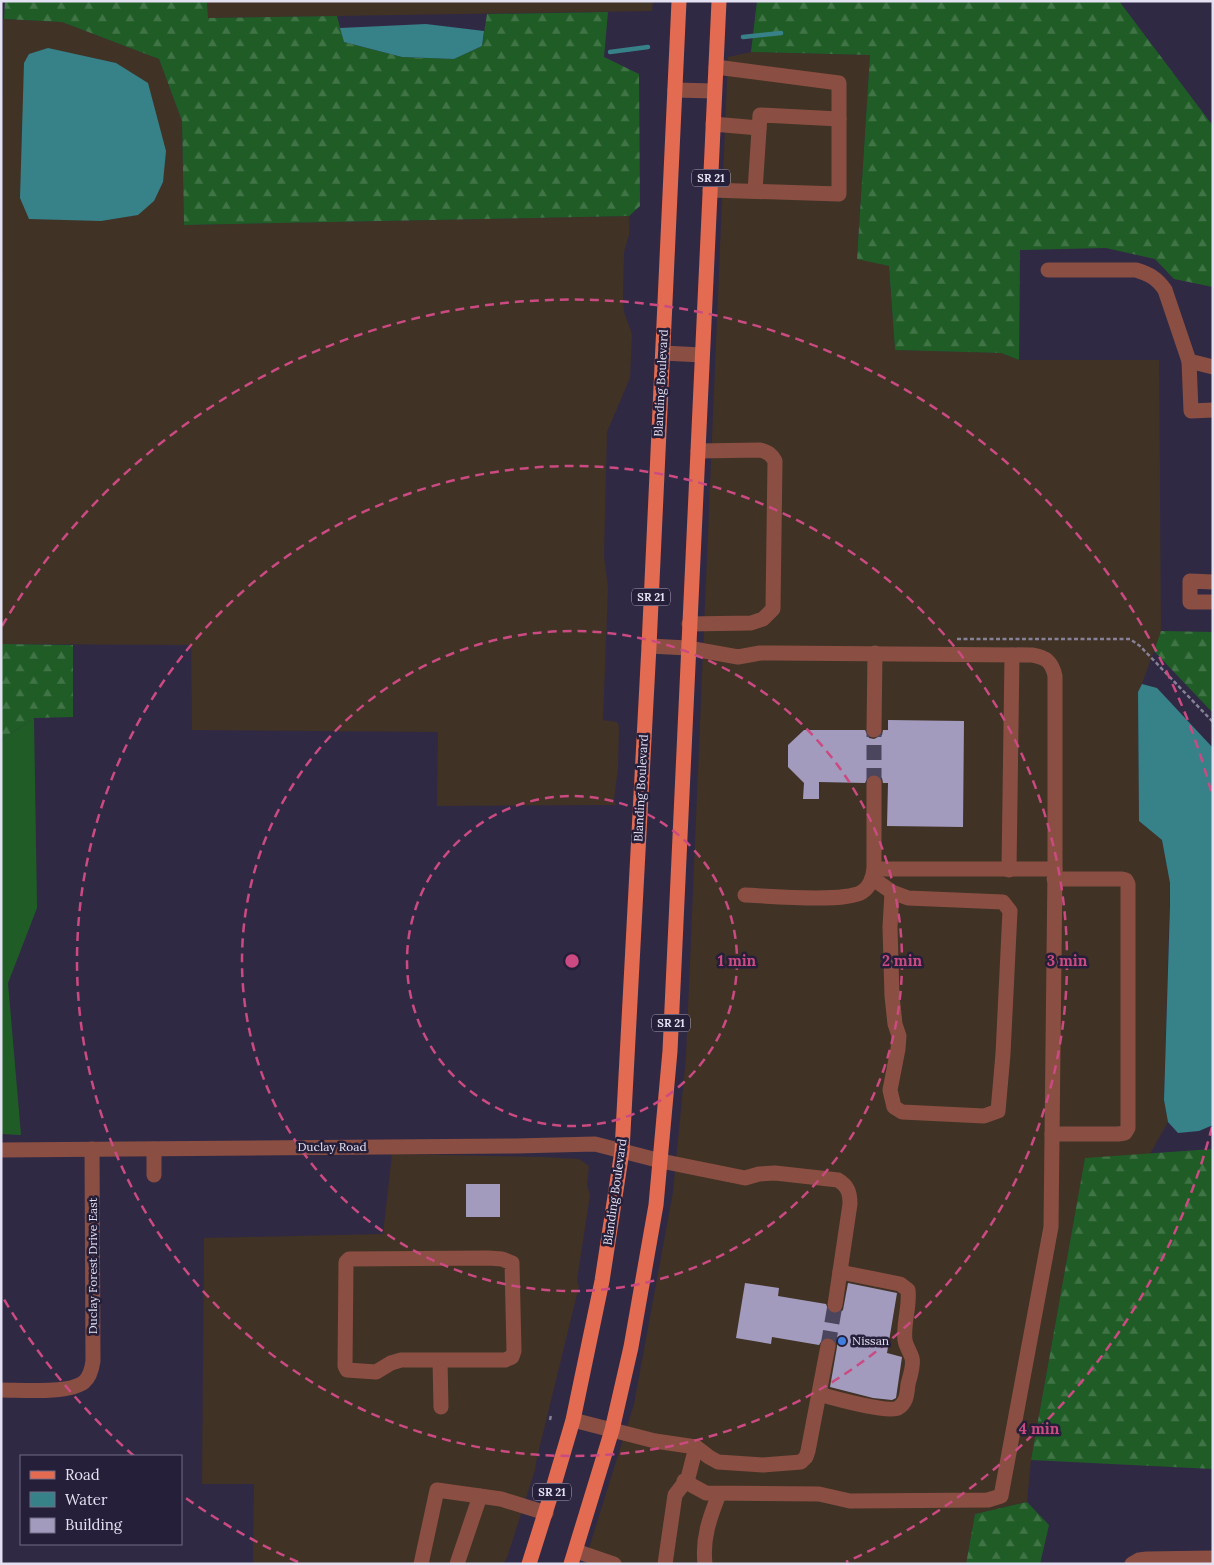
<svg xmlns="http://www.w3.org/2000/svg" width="1214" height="1565" font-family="Lora,serif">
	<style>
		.commercial { fill: #413226 }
		.industrial { fill: #403325 }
		.grass { fill: #205d26 }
		.forest { fill: url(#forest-firs) }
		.water { fill: #378189 }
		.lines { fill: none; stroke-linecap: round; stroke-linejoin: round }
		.stream { stroke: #378189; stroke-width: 4.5 }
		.building { fill: #a29bbd }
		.minor-tunnel { stroke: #4b455e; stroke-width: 15; stroke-dasharray: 15 8; stroke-linecap: butt }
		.path { stroke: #868197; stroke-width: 2.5; stroke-dasharray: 4 2.5; stroke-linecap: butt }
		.minor { stroke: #8a4f42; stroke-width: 15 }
		.major { stroke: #e36b51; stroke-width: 15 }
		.ring { fill: none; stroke: #ca4a81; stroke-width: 2.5; stroke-dasharray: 9 6 }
		.shop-dot { fill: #3f7fe0; stroke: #261f3a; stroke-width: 2 }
		.labels { text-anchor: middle; stroke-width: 5; stroke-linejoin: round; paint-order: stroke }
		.shield { fill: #261f3a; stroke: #aba7bb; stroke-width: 1 }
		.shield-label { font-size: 11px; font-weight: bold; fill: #e4e1f2 }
		.street-label { font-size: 12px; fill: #e4e1f2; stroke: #261f3a }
		.poi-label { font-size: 12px; fill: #e4e1f2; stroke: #261f3a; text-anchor: start }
		.centre { fill: #ca4a81; stroke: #261f3a; stroke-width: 2.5 }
		.ring-label { font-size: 15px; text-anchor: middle; font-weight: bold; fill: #ca4a81; stroke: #261f3a; stroke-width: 5; stroke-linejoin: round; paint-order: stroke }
	</style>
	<defs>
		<pattern id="forest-firs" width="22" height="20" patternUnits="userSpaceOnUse" patternTransform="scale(1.25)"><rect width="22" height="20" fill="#205d26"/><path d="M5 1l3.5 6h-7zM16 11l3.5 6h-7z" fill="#407446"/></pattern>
	</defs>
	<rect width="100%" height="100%" fill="#302944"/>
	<g class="commercial">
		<polygon points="3,19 62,22 159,59 182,121 184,225 629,216 629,235 624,252 623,296 624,312 632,334 630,378 607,432 604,556 608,588 603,720 617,722 619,726 618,768 614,800 616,805 437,806 438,732 192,730 191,645 1,644"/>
		<polygon points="751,52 870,55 857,258 889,266 895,350 1001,353 1019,360 1159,360 1161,631 1142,684 1138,692 1139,821 1162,840 1170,883 1164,1100 1168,1122 1150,1154 1085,1159 1031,1460 1027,1502 975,1514 966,1564 584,1564 634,1404 673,1192 686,1057 728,57"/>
		<polygon points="392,1154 543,1157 579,1159 589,1166 587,1185 590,1195 577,1280 579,1286 536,1462 535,1470 507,1558 503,1564 253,1564 254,1484 202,1484 204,1238 383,1234"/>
	</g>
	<polygon class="industrial" points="207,1 653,1 652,11 208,18"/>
	<polygon class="grass" points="34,718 37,908 8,983 21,1135 1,1134 1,740"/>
	<g class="forest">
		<polygon points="5,1 207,1 208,18 337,16 344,42 402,57 454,59 482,46 487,14 608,12 604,57 639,74 640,206 629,216 184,225 182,121 159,59 62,22 4,19"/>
		<polygon points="757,1 1119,1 1213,126 1213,287 1174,279 1155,259 1106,248 1020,250 1019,360 1001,353 895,350 889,266 857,259 870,55 751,52"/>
		<polygon points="1161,631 1213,632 1213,713 1154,651"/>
		<polygon points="1,644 73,645 73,717 34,718 1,740"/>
		<polygon points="1213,1149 1213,1469 1031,1460 1085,1158"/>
		<polygon points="1027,1502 1049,1525 1040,1564 966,1564 975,1514"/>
	</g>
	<g class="water">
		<polygon points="426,24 484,31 482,46 454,59 402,57 344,42 340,28"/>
		<polygon points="48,48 116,63 148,83 166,151 163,182 154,201 138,215 101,221 29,219 20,198 24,63 29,54"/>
		<polygon points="1142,684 1157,688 1213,748 1213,1125 1199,1131 1178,1133 1168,1122 1164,1100 1170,905 1170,883 1162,840 1139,821 1138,692"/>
	</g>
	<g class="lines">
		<g class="stream">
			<polyline points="743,37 781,33"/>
			<polyline points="610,52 648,47"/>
		</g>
	</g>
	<g class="building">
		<polygon points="888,720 964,721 963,827 887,826 888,783 883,783 882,778 874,774 869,775 865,783 819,782 819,799 803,799 804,783 788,767 788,745 804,730 865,730 869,738 874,739 882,735 883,730 888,730"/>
		<rect x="466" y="1184" width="34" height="33"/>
		<polygon points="745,1283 779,1288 778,1296 826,1304 829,1312 834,1314 839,1313 843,1310 848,1283 897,1293 887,1353 902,1357 896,1398 892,1400 873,1398 830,1387 837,1347 837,1342 830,1337 824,1337 819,1345 772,1337 771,1344 736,1338"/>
	</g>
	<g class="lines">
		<g class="minor-tunnel">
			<polyline points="874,783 874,730"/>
			<polyline points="828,1346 835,1305"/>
		</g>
		<g class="path">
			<polyline points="957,639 1130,639 1140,646 1213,722"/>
			<polyline points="550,1420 551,1415"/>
		</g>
		<g class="minor">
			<polyline points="675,90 714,91"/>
			<polyline points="713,124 759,128"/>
			<polyline points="710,190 839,194 839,83 716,67"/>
			<polyline points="755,191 760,115 839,119"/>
			<path d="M1048,270h88c13,4 21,8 29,20l24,71 24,6"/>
			<polyline points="663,353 702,355"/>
			<polyline points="1189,361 1191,411 1213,410"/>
			<polyline points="1213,582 1190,581 1190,602 1213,602"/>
			<path d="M689,624l62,-1 12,-4 10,-10 2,-148c-4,-7 -7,-9 -15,-11l-62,1"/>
			<path d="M649,646l39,2 50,9 22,-4h16l256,2c14,2 20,7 23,21v193h-181"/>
			<polyline points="874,730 875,653"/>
			<polyline points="1009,870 1012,655"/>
			<polyline points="872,878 892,892 908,898 1003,902 1010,911 1003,1054 998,1111 984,1116 902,1112 894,1107 890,1090 898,1049 899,1036 895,1024 892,996 890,927 892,892"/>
			<path d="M745,895c24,1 99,8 117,-3 8,-5 11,-15 12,-23v-86"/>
			<polyline points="1052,1134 1118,1134 1125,1133 1128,1128 1128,884 1126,880 1122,879 1054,879"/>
			<polyline points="154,1149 154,1175"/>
			<path d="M1,1150l515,-4 79,-2 66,17 84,17 14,-4 16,-1 63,7c10,6 12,13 12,24l-15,101"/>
			<polyline points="440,1360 401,1360 391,1363 376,1372 347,1370 345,1366 346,1262 349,1259 488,1258 502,1259 512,1263 514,1351 512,1357 505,1360 440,1360 441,1407"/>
			<path d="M1,1390c20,0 68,4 83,-8 6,-5 8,-14 9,-21l-1,-212"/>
			<path d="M819,1394c14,4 68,19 79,14 9,-5 9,-15 10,-24 2,-7 6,-19 4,-26 -2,-7 -6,-11 -7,-18 -2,-17 5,-33 3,-50l-8,-6 -60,-12"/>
			<polyline points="573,1420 655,1441 696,1447 709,1457 718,1462 763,1465 801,1462 806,1457 808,1451 828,1346"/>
			<polyline points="684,1481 706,1493 819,1494 850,1501 988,1500 1001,1496 1051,1227 1055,869"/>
			<polyline points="576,1551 614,1564"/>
			<polyline points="421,1564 437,1490 501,1499 546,1513"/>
			<polyline points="457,1564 480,1496"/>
			<polyline points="665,1564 675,1495 688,1478 696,1447"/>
			<path d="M705,1564c-3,-26 5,-47 14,-70"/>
			<polyline points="1132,1564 1139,1560 1147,1559 1213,1558"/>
		</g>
		<g class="major">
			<polyline points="529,1564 553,1488 573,1420 602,1281 622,1151 649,646 679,1"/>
			<polyline points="571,1564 612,1430 631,1347 656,1205 670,1051 719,1"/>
		</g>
	</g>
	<g class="ring">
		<circle cx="572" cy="961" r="165"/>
		<circle cx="572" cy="961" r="330"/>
		<circle cx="572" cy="961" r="495"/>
		<path d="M1212 1127A661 661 0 0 1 846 1562M298 1562A661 661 0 0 1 183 1496M134 1456A661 661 0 0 1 2 1296M2 626A661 661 0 0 1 1212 795"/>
	</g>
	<circle class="shop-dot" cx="842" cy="1341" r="5"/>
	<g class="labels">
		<g class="shield">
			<rect x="692" y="169.5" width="38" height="17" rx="4"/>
			<rect x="632" y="588.5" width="38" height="17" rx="4"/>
			<rect x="652" y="1014.5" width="38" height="17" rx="4"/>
			<rect x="533" y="1483.5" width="38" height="17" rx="4"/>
		</g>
		<g class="shield-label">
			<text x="711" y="182">SR 21</text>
			<text x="651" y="601">SR 21</text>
			<text x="671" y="1027">SR 21</text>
			<text x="552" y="1496">SR 21</text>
		</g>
		<g class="street-label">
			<text transform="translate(661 383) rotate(-87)" y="4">Blanding Boulevard</text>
			<text transform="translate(641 788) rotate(-87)" y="4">Blanding Boulevard</text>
			<text x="332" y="1151">Duclay Road</text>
			<text transform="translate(615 1192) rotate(-82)" y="4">Blanding Boulevard</text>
			<text transform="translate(93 1266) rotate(-90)" y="4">Duclay Forest Drive East</text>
		</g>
		<g class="poi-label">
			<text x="852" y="1345">Nissan</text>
		</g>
	</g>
	<circle cx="572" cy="961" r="8" class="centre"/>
	<g class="ring-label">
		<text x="737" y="966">1 min</text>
		<text x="902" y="966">2 min</text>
		<text x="1067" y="966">3 min</text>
		<text x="1039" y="1434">4 min</text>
	</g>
	<rect width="1214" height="1565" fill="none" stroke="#e4e1f2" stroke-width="5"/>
	<rect x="20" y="1455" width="162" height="90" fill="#261f3a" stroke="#726d84"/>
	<rect x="30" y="1471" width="25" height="8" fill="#e36b51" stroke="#726d84"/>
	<text x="65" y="1480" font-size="15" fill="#e4e1f2">Road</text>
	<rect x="30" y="1492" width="25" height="15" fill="#378189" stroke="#726d84"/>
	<text x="65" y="1505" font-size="15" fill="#e4e1f2">Water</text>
	<rect x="30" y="1518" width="25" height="15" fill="#a29bbd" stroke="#726d84"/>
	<text x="65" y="1530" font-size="15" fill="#e4e1f2">Building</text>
</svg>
